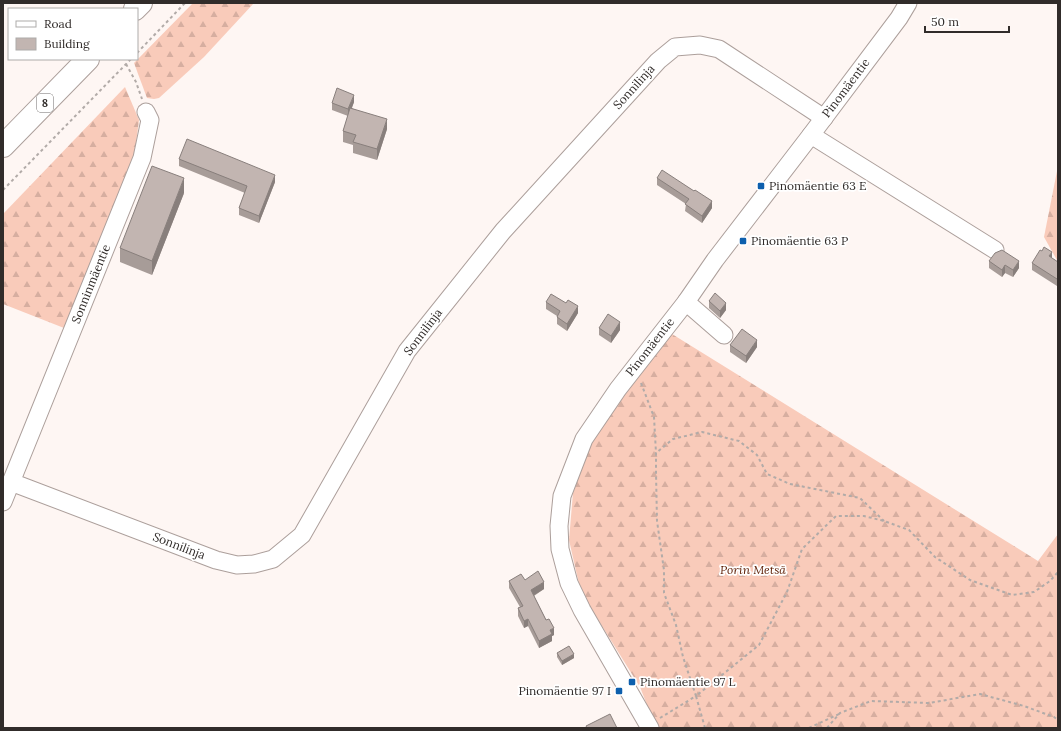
<svg xmlns="http://www.w3.org/2000/svg" width="1061" height="731" font-family="Lora,serif">
	<style>
		.forest { fill: url(#forest-firs) }
		.lines { fill: none; stroke-linecap: round; stroke-linejoin: round }
		.minor-casing { stroke: #ac9f9b; stroke-width: 19 }
		.highway-casing { stroke: #ac9f9b; stroke-width: 24 }
		.path { stroke: #b2aba8; stroke-width: 2; stroke-dasharray: 3 3; stroke-linecap: butt }
		.minor { stroke: #fff; stroke-width: 17 }
		.highway { stroke: #fff; stroke-width: 22 }
		.wall { fill: #a79c98 }
		.shaded-wall { fill: #887f7c }
		.building { fill: #c2b5b1; stroke: #887f7c }
		.poi-dot { fill: #0d5fad; stroke: #fff; stroke-width: 1.5 }
		.labels { text-anchor: middle; stroke-width: 3.5; stroke-linejoin: round; paint-order: stroke }
		.shield { fill: #fff; stroke: #6f6b6a; stroke-width: 1 }
		.shield-label { font-size: 11px; font-weight: bold; fill: #312c2a }
		.street-label { font-size: 12px; fill: #312c2a; stroke: #fff }
		.poi-label { font-size: 12px; fill: #312c2a; stroke: #fff; text-anchor: start }
		.park-label { font-size: 12px; font-style: italic; fill: #602208; stroke: #fff }
	</style>
	<defs>
		<pattern id="forest-firs" width="22" height="20" patternUnits="userSpaceOnUse"><rect width="22" height="20" fill="#f9cbba"/><path d="M5 1l3.5 6h-7zM16 11l3.5 6h-7z" fill="#d6aea0"/></pattern>
	</defs>
	<rect width="100%" height="100%" fill="#fef6f3"/>
	<g class="forest">
		<polygon points="193,3 254,3 204,57 159,98 154,99 147,98 134,63"/>
		<polygon points="125,87 139,120 135,151 113,209 64,328 3,304 3,214"/>
		<polygon points="1058,166 1058,262 1044,237"/>
		<polygon points="672,334 1038,561 1058,534 1058,728 656,728 640,687 592,610 579,584 569,540 573,493 592,441 625,390"/>
	</g>
	<g class="lines">
		<g class="minor-casing">
			<g id="minor">
				<polyline points="811,135 995,250"/>
				<polyline points="686,302 724,335"/>
				<polyline points="11,482 216,560 237,565 254,564 273,559 302,535 407,351 503,231 658,61 675,47 700,45 719,49 824,118"/>
				<polyline points="3,502 142,158 150,120 146,112"/>
				<polyline points="650,728 582,610 569,583 560,549 559,526 562,496 584,439 618,389 686,302 715,260 811,135 899,18 908,3"/>
			</g>
		</g>
		<g class="highway-casing">
			<g id="highway">
				<polyline points="135,9 141,3"/>
				<polyline points="3,146 88,59"/>
			</g>
		</g>
		<g class="path">
			<polyline points="137,53 185,3"/>
			<polyline points="126,64 136,82 142,99"/>
			<polyline points="3,190 131,59"/>
			<polyline points="641,383 654,417 656,453"/>
			<polyline points="660,718 696,696 683,657 676,625 664,593 664,570 657,521 656,473 656,453 673,439 702,432 739,441 757,455 767,474 790,484 860,498 884,521"/>
			<polyline points="705,728 696,696 759,645 787,592 802,549 836,516 864,516 884,521 909,530 935,557 970,580 1012,595 1034,592 1050,581 1058,572"/>
			<polyline points="809,728 839,714"/>
			<polyline points="827,728 840,713 871,701 929,703 980,694 1024,706 1054,717 1058,720"/>
		</g>
		<use href="#minor" class="minor"/>
		<use href="#highway" class="highway"/>
	</g>
	<g class="wall">
		<polygon points="354,102 352,108 387,129 377,160 353,153 353,145 343,142 343,131 348,116 332,110 332,103"/>
		<polygon points="179,159 275,182 259,223 239,215 239,208 245,193 179,166"/>
		<polygon points="657,178 712,208 702,223 685,211 686,204 657,185"/>
		<polygon points="184,193 152,275 120,262 120,248"/>
		<polygon points="1052,258 1058,262 1058,284 1057,286 1032,270 1032,263"/>
		<polygon points="989,261 1019,268 1013,277 1005,273 1002,277 989,268"/>
		<polygon points="709,301 726,310 720,318 709,308"/>
		<polygon points="546,302 578,313 567,331 557,324 557,316 546,309"/>
		<polygon points="599,328 620,330 611,343 599,335"/>
		<polygon points="730,345 757,347 746,363 730,352"/>
		<polygon points="525,580 544,589 534,596 554,635 552,636 552,641 539,648 528,626 524,628 518,616 518,608 520,607 509,588 509,581"/>
		<polygon points="557,653 574,658 562,665 557,657"/>
	</g>
	<g class="shaded-wall">
		<polygon points="354,95 354,102 348,117 348,109"/>
		<polygon points="387,119 387,129 377,160 377,149"/>
		<polygon points="275,175 275,182 259,223 259,216"/>
		<polygon points="184,178 184,193 152,275 152,261"/>
		<polygon points="712,201 712,208 702,223 702,216"/>
		<polygon points="1052,252 1052,259 1049,256"/>
		<polygon points="1019,261 1019,268 1013,277 1013,270"/>
		<polygon points="1005,265 1005,273 1002,277 1002,270"/>
		<polygon points="1058,277 1058,284 1057,286 1057,279"/>
		<polygon points="726,303 726,310 720,318 720,311"/>
		<polygon points="578,306 578,313 567,331 567,324"/>
		<polygon points="620,322 620,330 611,343 611,336"/>
		<polygon points="757,340 757,347 746,363 746,356"/>
		<polygon points="544,582 544,589 531,597 531,590"/>
		<polygon points="528,619 528,626 524,628 524,621"/>
		<polygon points="554,628 554,635 552,636 552,641 539,648 539,641 550,630"/>
		<polygon points="574,654 574,658 562,665 562,661"/>
	</g>
	<g class="building">
		<polygon points="337,88 354,95 348,109 332,103"/>
		<polygon points="350,108 387,119 377,149 353,142 356,135 343,131"/>
		<polygon points="187,139 275,175 259,216 239,208 247,186 179,159"/>
		<polygon points="152,166 184,178 152,261 120,248"/>
		<polygon points="662,170 694,191 695,190 712,201 702,216 685,204 689,199 657,178"/>
		<polygon points="1044,247 1052,252 1049,256 1058,262 1058,277 1057,279 1032,263 1040,250 1042,251"/>
		<polygon points="1002,250 1019,261 1013,270 1005,265 1002,270 989,261 995,253"/>
		<polygon points="715,293 726,303 720,311 709,301"/>
		<polygon points="551,294 566,303 568,300 578,306 567,324 557,317 560,311 546,302"/>
		<polygon points="608,314 620,322 611,336 599,328"/>
		<polygon points="742,329 757,340 746,356 730,345"/>
		<polygon points="538,571 544,582 531,590 546,620 549,619 554,628 550,630 552,634 539,641 528,619 524,621 518,608 523,606 509,581 521,574 525,580"/>
		<polygon points="569,646 574,654 562,661 557,653"/>
		<polygon points="610,714 617,728 587,728 586,726"/>
	</g>
	<g class="poi-dot">
		<rect x="757" y="182" width="8" height="8" rx="2"/>
		<rect x="739" y="237" width="8" height="8" rx="2"/>
		<rect x="628" y="678" width="8" height="8" rx="2"/>
		<rect x="615" y="687" width="8" height="8" rx="2"/>
	</g>
	<g class="labels">
		<rect class="shield" x="37" y="94" width="16" height="18" rx="3"/>
		<g class="shield-label">
			<text x="45" y="107">8</text>
		</g>
		<g class="street-label">
			<text transform="translate(634 87) rotate(-48)" y="4">Sonnilinja</text>
			<text transform="translate(846 88) rotate(-53)" y="4">Pinomäentie</text>
			<text transform="translate(91 284) rotate(-68)" y="4">Sonninmäentie</text>
			<text transform="translate(423 332) rotate(-53)" y="4">Sonnilinja</text>
			<text transform="translate(650 347) rotate(-52)" y="4">Pinomäentie</text>
			<text transform="translate(179 546) rotate(21)" y="4">Sonnilinja</text>
		</g>
		<g class="poi-label">
			<text x="769" y="190">Pinomäentie 63 E</text>
			<text x="751" y="245">Pinomäentie 63 P</text>
			<text x="640" y="686">Pinomäentie 97 L</text>
			<text x="611" y="695" text-anchor="end">Pinomäentie 97 I</text>
		</g>
		<g class="park-label">
			<text x="753" y="574">Porin Metsä</text>
		</g>
	</g>
	<rect width="1061" height="731" fill="none" stroke="#312c2a" stroke-width="8"/>
	<rect x="8" y="8" width="130" height="52" fill="#ffffff" stroke="#adabaa"/>
	<rect x="16" y="21" width="20" height="6" fill="#ffffff" stroke="#adabaa"/>
	<text x="44" y="28" font-size="12" fill="#312c2a">Road</text>
	<rect x="16" y="38" width="20" height="12" fill="#c2b5b1" stroke="#adabaa"/>
	<text x="44" y="48" font-size="12" fill="#312c2a">Building</text>
	<path d="M925 26v6h84v-6" fill="none" stroke="#312c2a" stroke-width="2"/>
	<text x="931" y="26" font-size="12" fill="#312c2a" stroke="#ffffff" stroke-width="3" paint-order="stroke">50 m</text>
</svg>
